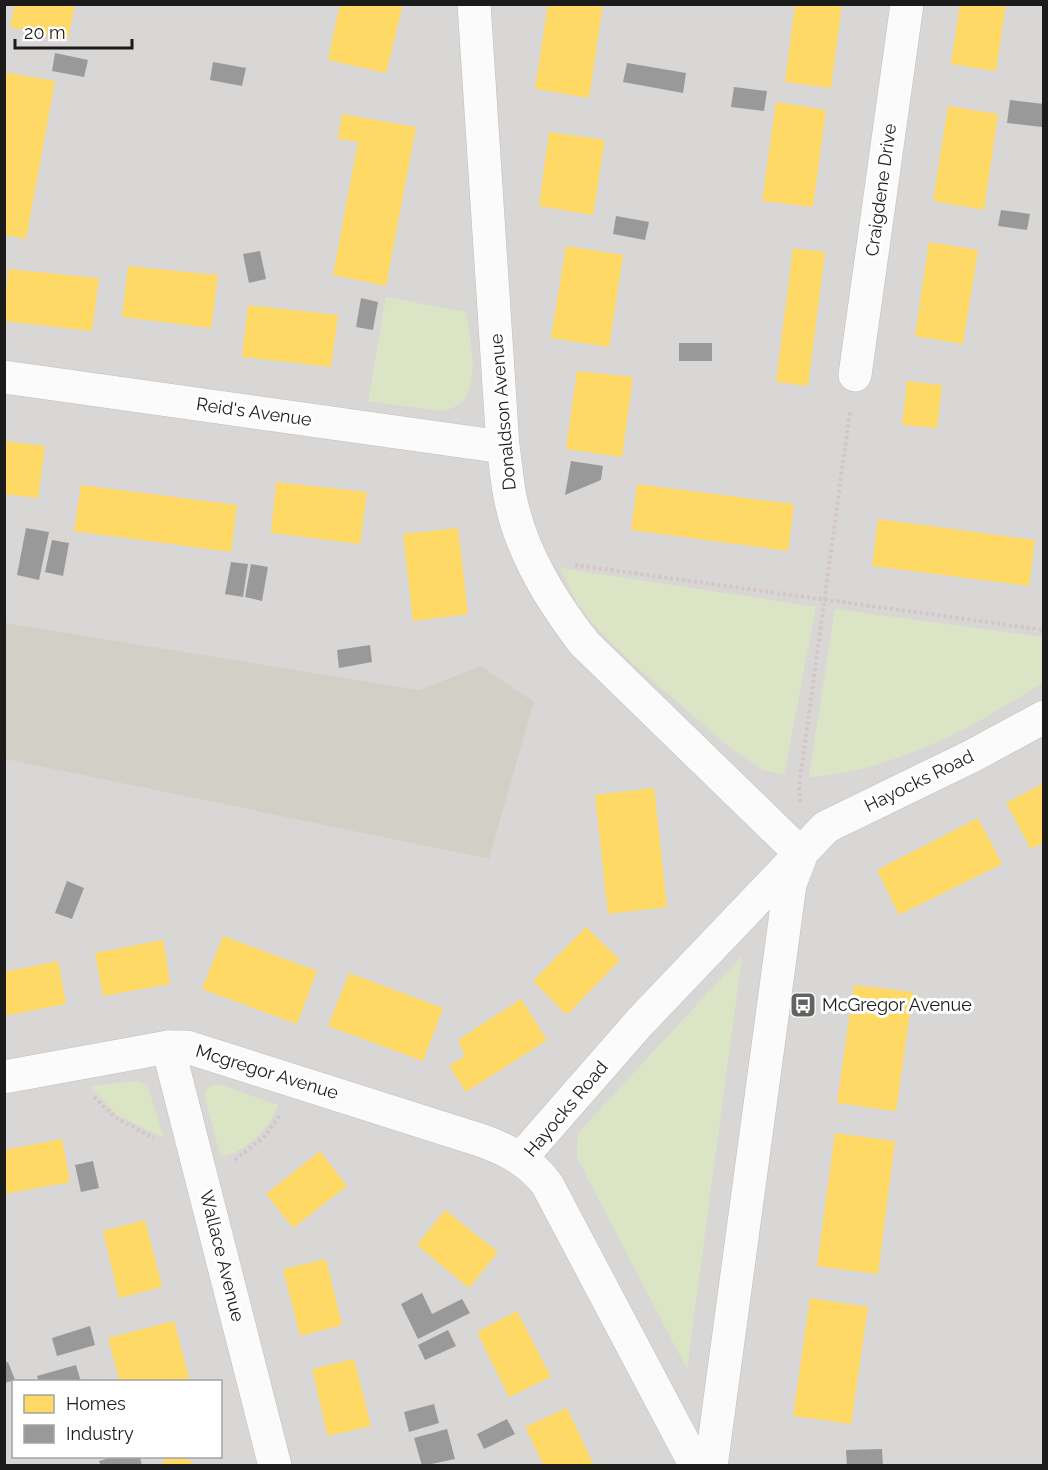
<svg xmlns="http://www.w3.org/2000/svg" width="1048" height="1470" font-family="Raleway,sans-serif">
	<style>
		.residential { fill: #d9d7d5; fill-rule: evenodd }
		.construction { fill: #d2d0c6 }
		.grass { fill: #dbe5c5 }
		.homes { fill: #ffd966 }
		.industry { fill: #999 }
		.lines { fill: none; stroke-linecap: round; stroke-linejoin: round }
		.minor-casing { stroke: #bfbebc; stroke-width: 34 }
		.path { stroke: #d4c6c6; stroke-width: 4; stroke-dasharray: 3 3; stroke-linecap: butt }
		.minor { stroke: #fcfbfb; stroke-width: 33 }
		.labels { text-anchor: middle; stroke-width: 6; stroke-linejoin: round; paint-order: stroke }
		.street-label { font-size: 18px; fill: #1b1b1b; stroke: #fff }
		.poi-label { font-size: 18px; fill: #1b1b1b; stroke: #fff; text-anchor: start }
	</style>
	<rect width="100%" height="100%" fill="#eae7e4"/>
	<path class="residential" d="M5,5h1038v1460l-1038,1zM14,1382h206v74h-206z"/>
	<polygon class="construction" points="5,623 419,690 481,666 534,702 489,859 5,759"/>
	<g class="grass">
		<path d="M386,297l80,15c4,33 22,94 -26,99l-72,-10z"/>
		<polygon points="560,568 816,607 784,775 761,769 728,746 630,661 594,625 576,601"/>
		<path d="M835,609l208,28v45c-70,46 -149,89 -234,95z"/>
		<polygon points="742,956 687,1369 577,1158 578,1133"/>
		<polygon points="138,1081 148,1087 164,1138 117,1115 90,1086"/>
		<path d="M219,1084l59,21c-9,24 -28,42 -52,51l-6,-2 -16,-60 5,-7z"/>
	</g>
	<g class="homes">
		<polygon points="15,4 75,4 68,39 10,27"/>
		<polygon points="340,4 403,4 386,73 328,60"/>
		<polygon points="548,4 603,4 589,98 535,89"/>
		<polygon points="795,4 842,4 831,88 785,82"/>
		<polygon points="960,4 1006,4 996,71 951,64"/>
		<polygon points="4,72 55,81 26,239 4,235"/>
		<polygon points="776,102 826,110 813,207 762,201"/>
		<polygon points="948,106 998,114 984,210 933,201"/>
		<polygon points="342,114 416,127 386,286 333,275 358,142 338,139"/>
		<polygon points="549,132 605,140 593,215 539,206"/>
		<polygon points="929,242 978,250 963,344 915,336"/>
		<polygon points="566,246 623,255 609,347 551,338"/>
		<polygon points="793,248 825,252 808,386 776,382"/>
		<polygon points="128,266 218,275 211,328 122,317"/>
		<polygon points="8,269 99,278 92,331 4,321"/>
		<polygon points="248,305 338,315 331,367 242,357"/>
		<polygon points="577,371 633,377 622,457 566,449"/>
		<polygon points="907,381 942,385 937,428 902,425"/>
		<polygon points="4,441 45,446 38,498 4,494"/>
		<polygon points="276,482 367,492 360,544 271,533"/>
		<polygon points="637,484 794,504 788,551 631,530"/>
		<polygon points="81,485 237,505 231,552 74,531"/>
		<polygon points="878,519 1035,540 1029,586 872,566"/>
		<polygon points="458,528 468,614 413,621 403,534"/>
		<polygon points="1044,783 1044,842 1031,849 1006,803"/>
		<polygon points="654,788 667,907 608,914 595,795"/>
		<polygon points="978,818 1002,864 899,915 877,870"/>
		<polygon points="586,927 620,960 567,1015 533,981"/>
		<polygon points="223,936 317,971 297,1024 202,989"/>
		<polygon points="163,940 170,984 103,996 95,953"/>
		<polygon points="58,961 66,1004 4,1016 4,972"/>
		<polygon points="349,973 443,1008 423,1061 328,1026"/>
		<polygon points="854,985 913,992 896,1111 837,1103"/>
		<polygon points="521,999 547,1040 466,1092 449,1066 465,1056 458,1040"/>
		<polygon points="835,1133 895,1141 878,1274 817,1266"/>
		<polygon points="62,1139 70,1182 4,1194 4,1150"/>
		<polygon points="320,1151 347,1186 293,1228 266,1194"/>
		<polygon points="445,1210 498,1252 469,1288 417,1245"/>
		<polygon points="145,1220 162,1287 119,1298 103,1231"/>
		<polygon points="326,1259 342,1325 300,1336 283,1269"/>
		<polygon points="810,1298 868,1307 851,1424 793,1416"/>
		<polygon points="517,1311 551,1377 509,1397 477,1332"/>
		<polygon points="174,1321 190,1382 120,1382 108,1338"/>
		<polygon points="354,1359 371,1426 328,1436 312,1369"/>
		<polygon points="567,1408 583,1442 594,1466 544,1466 525,1427"/>
		<polygon points="166,1456 182,1456 197,1466 161,1466"/>
	</g>
	<g class="industry">
		<polygon points="55,53 88,60 84,77 52,71"/>
		<polygon points="213,62 246,68 242,86 210,80"/>
		<polygon points="627,63 686,73 683,93 623,82"/>
		<polygon points="734,87 767,91 764,111 731,107"/>
		<polygon points="1010,100 1044,104 1042,127 1007,123"/>
		<polygon points="1001,210 1030,214 1027,230 998,226"/>
		<polygon points="616,216 649,222 645,240 613,234"/>
		<polygon points="260,251 266,279 249,283 243,254"/>
		<polygon points="361,298 378,302 373,330 356,327"/>
		<rect x="679" y="343" width="33" height="18"/>
		<polygon points="571,461 603,466 601,480 565,495"/>
		<polygon points="26,528 49,532 39,580 17,575"/>
		<polygon points="52,540 69,543 63,576 45,572"/>
		<polygon points="231,562 248,564 243,597 225,594"/>
		<polygon points="251,564 268,567 262,601 245,597"/>
		<polygon points="370,645 372,662 339,668 337,650"/>
		<polygon points="67,881 84,888 72,919 55,913"/>
		<polygon points="93,1161 99,1188 81,1192 75,1165"/>
		<polygon points="422,1293 432,1314 462,1299 470,1313 418,1339 401,1304"/>
		<polygon points="90,1326 95,1345 57,1356 52,1338"/>
		<polygon points="448,1330 456,1346 425,1360 418,1345"/>
		<polygon points="8,1362 15,1380 4,1383 4,1363"/>
		<polygon points="76,1365 81,1382 39,1382 37,1376"/>
		<polygon points="434,1404 439,1423 409,1432 404,1412"/>
		<polygon points="507,1419 515,1434 484,1449 477,1434"/>
		<polygon points="447,1429 455,1459 422,1466 414,1438"/>
		<polygon points="882,1449 883,1466 847,1466 846,1450"/>
		<polygon points="116,1456 140,1456 142,1466 101,1466 99,1461"/>
	</g>
	<g class="lines">
		<g class="minor-casing">
			<g id="minor">
				<path d="M474,4l29,443c3,18 4,37 8,54 11,53 41,101 73,142l217,211"/>
				<polyline points="855,375 907,4"/>
				<polyline points="4,377 503,447"/>
				<polyline points="168,1047 275,1466"/>
				<path d="M4,1077l164,-30h19l296,94c27,10 47,21 64,43l149,282"/>
				<polyline points="521,1158 640,1022 826,827 972,756 1044,717"/>
				<polyline points="711,1466 790,884 800,858"/>
			</g>
		</g>
		<g class="path">
			<polyline points="575,565 1044,630"/>
			<polyline points="800,802 799,787 850,411"/>
			<polyline points="94,1097 116,1118 154,1138"/>
			<polyline points="235,1160 264,1137 280,1115"/>
		</g>
		<use href="#minor" class="minor"/>
	</g>
	<defs>
		<g id="bus-square" transform="scale(1.35)"><rect x="-9" y="-9" width="18" height="18" rx="4" fill="#636261" stroke="#fff"/><path d="M-5-6H5V4H4V6H2V4H-2V6H-4V4H-5ZM-3.5-4V0h7V-4ZM-3.5 1.2v1.5H-2V1.2ZM2 1.2v1.5H3.5V1.2Z" fill="#fff"/></g>
	</defs>
	<g fill-rule="evenodd">
		<use href="#bus-square" x="803" y="1005"/>
	</g>
	<g class="labels">
		<g class="street-label">
			<text transform="translate(881 190) rotate(-82)" y="6">Craigdene Drive</text>
			<text transform="translate(254 412) rotate(8)" y="6">Reid's Avenue</text>
			<text transform="translate(503 412) rotate(-95)" y="6">Donaldson Avenue</text>
			<text transform="translate(919 781) rotate(-26)" y="6">Hayocks Road</text>
			<text transform="translate(267 1072) rotate(17)" y="6">Mcgregor Avenue</text>
			<text transform="translate(566 1109) rotate(-50)" y="6">Hayocks Road</text>
			<text transform="translate(222 1256) rotate(76)" y="6">Wallace Avenue</text>
		</g>
		<g class="poi-label">
			<text x="822" y="1011">McGregor Avenue</text>
		</g>
	</g>
	<rect width="1048" height="1470" fill="none" stroke="#1b1b1b" stroke-width="12"/>
	<rect x="12" y="1380" width="210" height="78" fill="#ffffff" stroke="#a4a4a4" stroke-width="1.5"/>
	<rect x="24" y="1395" width="30" height="18" fill="#ffd966" stroke="#a4a4a4" stroke-width="1.5"/>
	<text x="66" y="1410" font-size="18" fill="#1b1b1b">Homes</text>
	<rect x="24" y="1425" width="30" height="18" fill="#999999" stroke="#a4a4a4" stroke-width="1.5"/>
	<text x="66" y="1440" font-size="18" fill="#1b1b1b">Industry</text>
	<path d="M15 39v9h117v-9" fill="none" stroke="#1b1b1b" stroke-width="3"/>
	<text x="24" y="39" font-size="18" fill="#1b1b1b" stroke="#ffffff" stroke-width="4.5" paint-order="stroke">20 m</text>
</svg>
